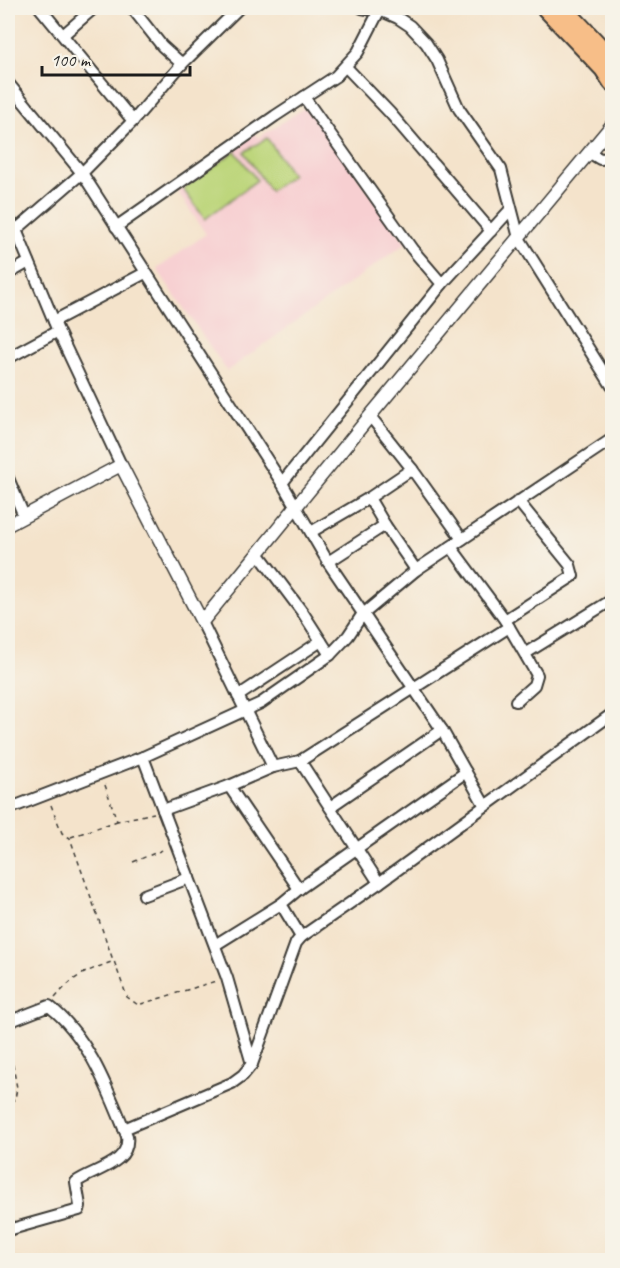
<svg xmlns="http://www.w3.org/2000/svg" width="620" height="1268" font-family="Caveat,sans-serif">
	<style>
		.built { fill: #f7cfd1 }
		.green { fill: #bdd67b; stroke: #6c794c; stroke-width: 1.5 }
		.lines { fill: none; stroke-linecap: round; stroke-linejoin: round }
		.minor-casing { stroke: #3c3a36; stroke-width: 14 }
		.tertiary-casing { stroke: #3c3a36; stroke-width: 15 }
		.primary-casing { stroke: #3c3a36; stroke-width: 20 }
		.path { stroke: #3c3a36; stroke-width: 1.5; stroke-dasharray: 4.5 4.5; stroke-linecap: butt }
		.minor { stroke: #fff; stroke-width: 10 }
		.tertiary { stroke: #fff; stroke-width: 12 }
		.primary { stroke: #f7be88; stroke-width: 16 }
	</style>
	<rect width="100%" height="100%" fill="#f7f3e8"/>
	<filter id="ink" filterUnits="userSpaceOnUse"><feTurbulence type="fractalNoise" baseFrequency=".0167" numOctaves="2"/><feDisplacementMap in="SourceGraphic" scale="12" xChannelSelector="R" yChannelSelector="G"/><feConvolveMatrix kernelMatrix="1 2 1 2 8 2 1 2 1" color-interpolation-filters="sRGB"/></filter>
	<filter id="wash" filterUnits="userSpaceOnUse"><feTurbulence type="fractalNoise" baseFrequency=".008" numOctaves="4" result="noise"/><feDisplacementMap in="SourceGraphic" scale="24" xChannelSelector="R" yChannelSelector="G"/><feGaussianBlur stdDeviation="1.35" result="paint"/><feColorMatrix in="noise" values="0 0 0 0 0 0 0 0 0 0 0 0 0 0 0 0 0 1.4 0 .05"/><feComposite in="paint" operator="in"/></filter>
	<g filter="url(#wash)">
		<rect width="100%" height="100%" fill="#f4e3cb"/>
		<polygon class="built" points="307,106 406,243 227,371 157,269 206,234 177,191 254,133 258,138"/>
		<g class="green">
			<polygon points="267,138 292,175 270,191 244,152"/>
			<polygon points="235,151 257,180 205,219 183,189"/>
		</g>
	</g>
	<g filter="url(#ink)">
		<g class="lines">
			<g class="minor-casing">
				<g id="minor">
					<polyline points="40,8 133,121"/>
					<polyline points="132,8 162,46 182,64"/>
					<polyline points="362,8 384,12 398,18 410,26 426,43 437,60 459,109 501,169 519,238 612,386"/>
					<polyline points="63,35 94,8"/>
					<polyline points="346,67 390,113 491,231"/>
					<polyline points="8,83 82,173 282,483 328,562 442,730 485,806 612,714"/>
					<polyline points="590,153 600,159 612,158"/>
					<polyline points="8,218 16,230 82,173 133,121 182,64 239,8"/>
					<polyline points="116,227 275,116 336,76 358,52 379,11"/>
					<polyline points="16,230 58,331"/>
					<polyline points="8,274 29,262"/>
					<polyline points="442,284 511,209"/>
					<polyline points="54,321 145,273"/>
					<polyline points="8,358 58,331 121,465"/>
					<polyline points="370,416 412,469 462,539"/>
					<polyline points="8,478 24,516"/>
					<polyline points="282,483 442,284 412,249 304,97"/>
					<polyline points="369,498 385,525 416,570"/>
					<polyline points="311,532 369,498 412,469"/>
					<polyline points="451,547 505,620 537,675 534,685 516,701"/>
					<polyline points="258,553 303,613 330,655"/>
					<polyline points="328,562 385,525"/>
					<polyline points="505,620 573,576 570,565 518,501"/>
					<polyline points="202,622 273,767 300,761"/>
					<polyline points="526,653 612,600"/>
					<polyline points="238,696 321,641"/>
					<polyline points="143,757 227,978 252,1064 296,943 301,937 379,883"/>
					<polyline points="273,767 229,786 299,889"/>
					<polyline points="485,806 379,883 300,761 509,627"/>
					<polyline points="330,807 442,730"/>
					<polyline points="8,809 143,757 261,703 330,655 348,636 362,615 416,570 612,439"/>
					<polyline points="163,810 229,786"/>
					<polyline points="144,895 189,878"/>
					<polyline points="301,937 281,904 299,889 466,772"/>
					<polyline points="215,945 281,904"/>
					<path d="M8,1022l41,-16c40,31 59,84 78,130 4,28 -33,33 -51,46l4,24 -1,4 -71,20"/>
					<polyline points="124,1129 232,1083 243,1075 252,1064"/>
				</g>
			</g>
			<g class="tertiary-casing">
				<polyline id="tertiary" points="8,525 121,465 202,622 370,416 612,125"/>
			</g>
			<g class="primary-casing">
				<g id="primary">
					<polyline points="545,8 603,69 612,83"/>
					<polyline points="564,8 612,59"/>
				</g>
			</g>
			<g class="path">
				<polyline points="105,785 117,821 154,813"/>
				<polyline points="51,805 62,833 70,838 113,960"/>
				<polyline points="71,837 117,821"/>
				<polyline points="133,862 165,849"/>
				<path d="M55,998c20,-24 30,-26 59,-37l13,36 11,8 78,-24"/>
				<polyline points="8,1038 17,1088 15,1099 8,1104"/>
			</g>
			<use href="#minor" class="minor"/>
			<use href="#tertiary" class="tertiary"/>
			<use href="#primary" class="primary"/>
		</g>
	</g>
	<rect width="620" height="1268" fill="none" stroke="#f7f3e8" stroke-width="30"/>
	<path d="M42 66v9h148v-9" fill="none" stroke="#1c1c1c" stroke-width="3"/>
	<text x="51" y="66" font-size="18" fill="#1c1c1c" stroke="#f7f3e8" stroke-width="4.5" paint-order="stroke">100 m</text>
</svg>
